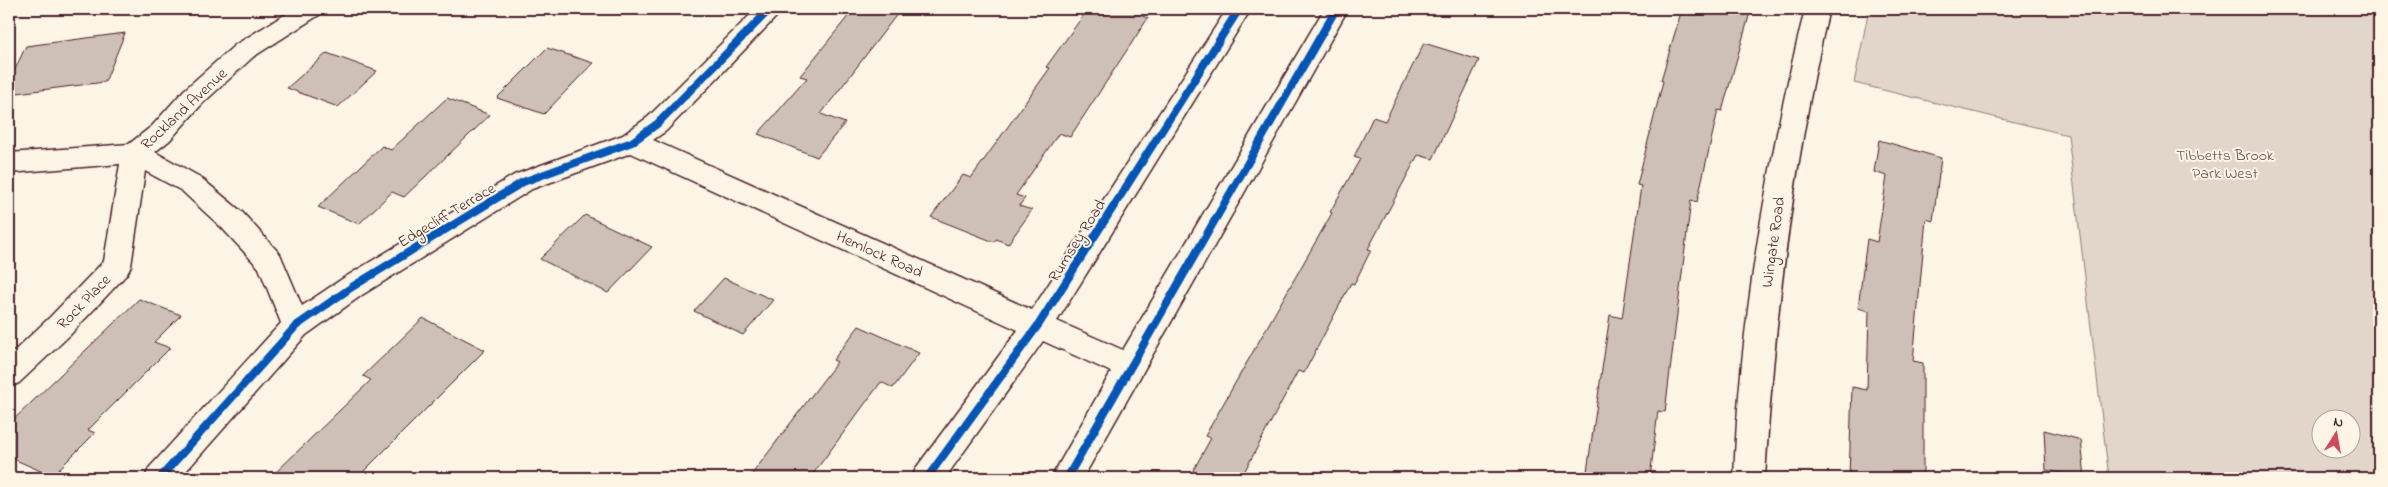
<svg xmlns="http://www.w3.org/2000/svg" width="2388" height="487" font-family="'Indie Flower',sans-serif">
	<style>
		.green { fill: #e2d5ca; stroke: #967a7a; fill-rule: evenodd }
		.building { fill: #cfc0b7; stroke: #4a1f2b }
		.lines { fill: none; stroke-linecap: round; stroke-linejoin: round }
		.minor-casing { stroke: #4a1f2b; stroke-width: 3 }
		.minor { fill: #fcf5e5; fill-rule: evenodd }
		.cycleway-casing { stroke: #fcf5e5; stroke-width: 11 }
		.cycleway { stroke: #0057b8; stroke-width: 8 }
		.labels { text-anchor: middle; stroke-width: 4; stroke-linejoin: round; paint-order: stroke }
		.street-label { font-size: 16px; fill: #4a1f2b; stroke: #fcf5e5 }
		.park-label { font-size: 16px; fill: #704c53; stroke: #fcf5e5 }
	</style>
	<rect width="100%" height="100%" fill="#fcf5e5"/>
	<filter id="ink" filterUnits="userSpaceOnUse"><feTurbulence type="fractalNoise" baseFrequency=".02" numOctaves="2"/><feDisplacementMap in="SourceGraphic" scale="10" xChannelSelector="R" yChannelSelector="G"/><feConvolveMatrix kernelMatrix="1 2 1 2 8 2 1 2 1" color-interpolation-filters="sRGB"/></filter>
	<g filter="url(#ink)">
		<path class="green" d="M1869,9h510v469h-270l-41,-343 -214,-52zM2320,420h30v30h-30z"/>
		<g class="building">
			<polygon points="854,9 901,9 821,114 845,123 817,157 758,134 807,78 800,76"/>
			<polygon points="1088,9 1147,9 1142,16 1148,18 1070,137 1059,133 1016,195 1025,198 1019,206 1032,210 1008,244 996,239 994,242 931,217 963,175 971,178 1050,68 1046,67"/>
			<polygon points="1682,9 1751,9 1722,111 1718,110 1697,202 1691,200 1665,412 1658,411 1650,478 1586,478 1610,315 1622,318 1641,186 1637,185 1663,81 1661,80"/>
			<polygon points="125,33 105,82 9,94 9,82 26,46"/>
			<polygon points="1424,43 1479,60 1433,159 1418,155 1368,249 1371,250 1354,284 1351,283 1304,373 1298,371 1241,478 1189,478 1211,438 1205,436 1332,213 1330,212 1360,159 1354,157 1373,117 1385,121"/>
			<polygon points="547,48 593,63 544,114 497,98"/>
			<polygon points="327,53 377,71 338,107 287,88"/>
			<polygon points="447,98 490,115 404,197 392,192 359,224 318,207 382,146 391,150"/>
			<polygon points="1879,140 1941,158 1933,221 1926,219 1913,361 1923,363 1923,478 1849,478 1852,387 1867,390 1869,311 1858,308 1867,239 1877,242 1887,176 1874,172"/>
			<polygon points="585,215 652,247 608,293 540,259"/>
			<polygon points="724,278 773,300 743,335 694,311"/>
			<polygon points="139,299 181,315 154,342 170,348 88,430 95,433 52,476 9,457 9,424"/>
			<polygon points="423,318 485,350 357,478 270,478 371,380 363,376"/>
			<polygon points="859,326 919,353 893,388 881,382 810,478 749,478 837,362 833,360"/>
			<polygon points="2044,430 2081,440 2085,478 2046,470"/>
		</g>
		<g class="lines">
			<g class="minor-casing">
				<g id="minor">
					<polygon points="294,9 323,9 319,15 253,57 202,104 170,140 155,152 200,177 242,212 280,254 302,306 342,279 514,175 623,135 648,117 756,9 782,9 778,15 666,131 653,140 1032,310 1227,9 1251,9 1057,321 1123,350 1324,9 1348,9 1083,478 1051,478 1111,372 1043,341 945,478 912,478 916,468 1018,330 631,153 532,189 362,295 306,335 180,478 145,478 149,468 281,323 259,268 222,228 182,191 145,171 131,266 127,274 70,335 19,383 9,387 9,356 50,317 104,261 120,164 9,173 9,153 129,144 152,126 184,90 235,45"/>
					<path d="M1805,9h24c-36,155 -55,311 -64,469h-31c6,-158 33,-316 71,-469z"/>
				</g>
			</g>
			<use href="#minor" class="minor"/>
			<g class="cycleway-casing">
				<g id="cycleway">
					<polyline points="160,478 296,326 352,287 523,182 632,142 657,124 770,9"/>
					<polyline points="927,478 1039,324 1239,9"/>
					<polyline points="1067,478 1336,9"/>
				</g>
			</g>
			<use href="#cycleway" class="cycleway"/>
		</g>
	</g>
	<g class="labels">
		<g class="street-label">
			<text transform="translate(183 108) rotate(-43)" y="6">Rockland Avenue</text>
			<text transform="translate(446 214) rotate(-31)" y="6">Edgecliff Terrace</text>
			<text transform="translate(1076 240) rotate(-58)" y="6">Rumsey Road</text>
			<text transform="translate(1772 242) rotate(-82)" y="6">Wingate Road</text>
			<text transform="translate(880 253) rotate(24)" y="6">Hemlock Road</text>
			<text transform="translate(83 301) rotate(-46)" y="6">Rock Place</text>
		</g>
		<g class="park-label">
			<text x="2225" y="160">Tibbetts Brook<tspan x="2225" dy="18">Park West</tspan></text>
		</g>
	</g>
	<rect width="2388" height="487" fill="none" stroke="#fcf5e5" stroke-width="30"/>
	<rect x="15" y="15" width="2358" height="457" fill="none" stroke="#4a1f2b" stroke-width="2" filter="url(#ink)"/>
	<g transform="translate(2336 434) rotate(11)"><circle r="24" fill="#fcf5e5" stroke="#b59f9b"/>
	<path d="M0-4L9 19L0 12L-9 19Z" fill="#d1495b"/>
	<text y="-8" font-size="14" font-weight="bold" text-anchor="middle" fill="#4a1f2b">N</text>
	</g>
</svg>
